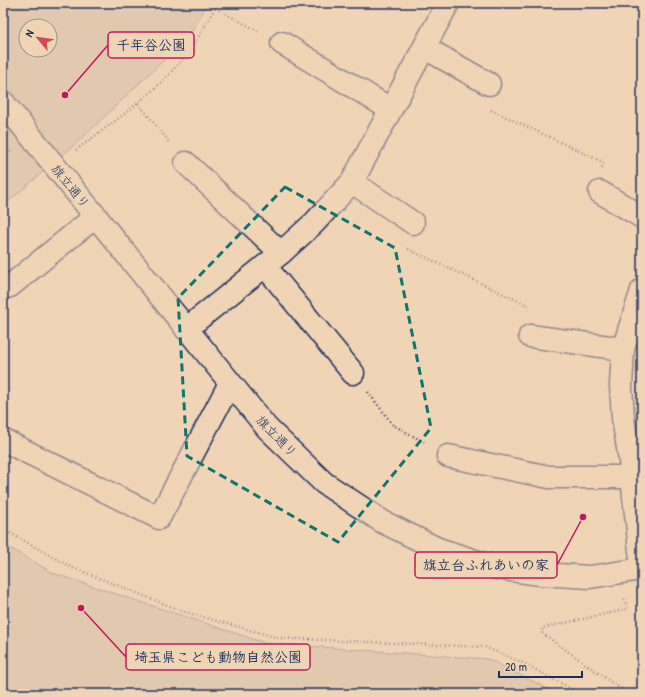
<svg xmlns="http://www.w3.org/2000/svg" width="645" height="697" font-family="'Patrick Hand','Klee One',sans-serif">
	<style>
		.green { fill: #d0bca9; stroke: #767684; fill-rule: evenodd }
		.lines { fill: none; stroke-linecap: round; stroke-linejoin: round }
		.street-casing { stroke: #1b2f5e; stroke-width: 25 }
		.secondary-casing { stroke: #1b2f5e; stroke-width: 25 }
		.path { stroke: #1b2f5e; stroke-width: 2.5; stroke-dasharray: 1 3; stroke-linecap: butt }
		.street { stroke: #efd4b6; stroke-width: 22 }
		.secondary { stroke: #efd4b6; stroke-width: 22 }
		.marked { fill: none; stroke: #0f766e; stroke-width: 3; stroke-dasharray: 8 5; stroke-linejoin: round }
		.labels { text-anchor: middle; stroke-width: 4; stroke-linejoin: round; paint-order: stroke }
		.street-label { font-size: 13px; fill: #1b2f5e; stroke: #efd4b6 }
		.leader { fill: none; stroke: #c2185b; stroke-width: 1.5 }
		.callout-dot { fill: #c2185b; stroke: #efd4b6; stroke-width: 1.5 }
		.callout { fill: #efd4b6; stroke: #c2185b; stroke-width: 1.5 }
		.callout-label { font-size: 14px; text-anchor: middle; font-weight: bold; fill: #1b2f5e }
	</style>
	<rect width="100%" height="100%" fill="#efd4b6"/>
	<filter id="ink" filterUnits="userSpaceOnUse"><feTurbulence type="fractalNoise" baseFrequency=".025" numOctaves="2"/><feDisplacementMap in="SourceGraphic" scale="8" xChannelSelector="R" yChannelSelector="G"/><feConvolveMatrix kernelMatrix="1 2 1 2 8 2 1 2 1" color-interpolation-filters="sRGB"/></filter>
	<g filter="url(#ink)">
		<g class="green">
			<path d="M3,3h205l-18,32 -110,105 -71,61 -6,3zM26,26h24v24h-24z"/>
			<polygon points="3,544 53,573 265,643 488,659 558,694 3,694"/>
		</g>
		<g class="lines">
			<g class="street-casing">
				<g id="street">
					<polyline points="282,43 390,109"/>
					<polyline points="425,48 489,84"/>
					<polyline points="186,163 281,253"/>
					<polyline points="352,182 413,223"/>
					<polyline points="600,192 642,217"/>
					<polyline points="265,266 353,373"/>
					<polyline points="3,288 10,286 96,216"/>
					<polyline points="186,329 281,253 314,223 352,182 448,3"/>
					<polyline points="530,336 623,349"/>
					<polyline points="3,440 159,518 230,383"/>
					<polyline points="448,456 549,477 631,477"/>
					<polyline points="642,569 630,460 623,418 621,386 623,349 642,290"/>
				</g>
			</g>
			<g class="secondary-casing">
				<polyline id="secondary" points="3,102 267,428 324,483 383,522 438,549 497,568 540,574 590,577 642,569"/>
			</g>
			<g class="path">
				<polyline points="637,3 642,5"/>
				<polyline points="215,8 260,32"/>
				<polyline points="138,103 170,143"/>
				<polyline points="491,110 603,162 602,168"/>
				<path d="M76,150c40,-30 85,-60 115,-102 10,-14 18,-30 27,-45"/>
				<polyline points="3,155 11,151"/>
				<polyline points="408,249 529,306 529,311"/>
				<polyline points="368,392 393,425 426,443"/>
				<polyline points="3,529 71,567 185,612 279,638 485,647 523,663 581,694"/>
				<polyline points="624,599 628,609 542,628 542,633 628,694"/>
				<polyline points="3,686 4,694"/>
				<polyline points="347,694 365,691 370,694"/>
			</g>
			<use href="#street" class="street"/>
			<use href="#secondary" class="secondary"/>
		</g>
	</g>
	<path d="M0 0H645V697H0ZM285,187l110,61 36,180 -93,114 -151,-86 -9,-158z" fill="#efd4b6" fill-opacity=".55" fill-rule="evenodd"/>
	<path class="marked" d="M285,187l110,61 36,180 -93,114 -151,-86 -9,-158z"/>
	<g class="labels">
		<g class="street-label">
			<text transform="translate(71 186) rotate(51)" y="5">旗立通り</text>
			<text transform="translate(277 436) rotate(46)" y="5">旗立通り</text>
		</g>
	</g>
	<path class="leader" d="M65 95L108 45M583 517L557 565M81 608L126 657"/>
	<g class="callout-dot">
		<circle cx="65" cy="95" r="4"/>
		<circle cx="583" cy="517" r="4"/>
		<circle cx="81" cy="608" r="4"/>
	</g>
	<g class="callout">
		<rect x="108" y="32" width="86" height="26" rx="4"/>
		<rect x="415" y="552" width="142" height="26" rx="4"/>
		<rect x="126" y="644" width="184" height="26" rx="4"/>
	</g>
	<g class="callout-label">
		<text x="151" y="50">千年谷公園</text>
		<text x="486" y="570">旗立台ふれあいの家</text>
		<text x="218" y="662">埼玉県こども動物自然公園</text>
	</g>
	<rect width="645" height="697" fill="none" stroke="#efd4b6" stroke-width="16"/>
	<rect x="8" y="8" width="629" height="681" fill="none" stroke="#1b2f5e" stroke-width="1.5" filter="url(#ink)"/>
	<g transform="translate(38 38) rotate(299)"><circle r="19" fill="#efd4b6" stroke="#9a9293"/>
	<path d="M0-3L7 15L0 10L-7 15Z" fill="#d1495b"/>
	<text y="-6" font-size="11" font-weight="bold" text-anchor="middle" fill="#1b2f5e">N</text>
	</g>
	<path d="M499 671v6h83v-6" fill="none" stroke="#1b2f5e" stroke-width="2"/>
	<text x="505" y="671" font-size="12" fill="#1b2f5e" stroke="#efd4b6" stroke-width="3" paint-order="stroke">20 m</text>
</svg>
